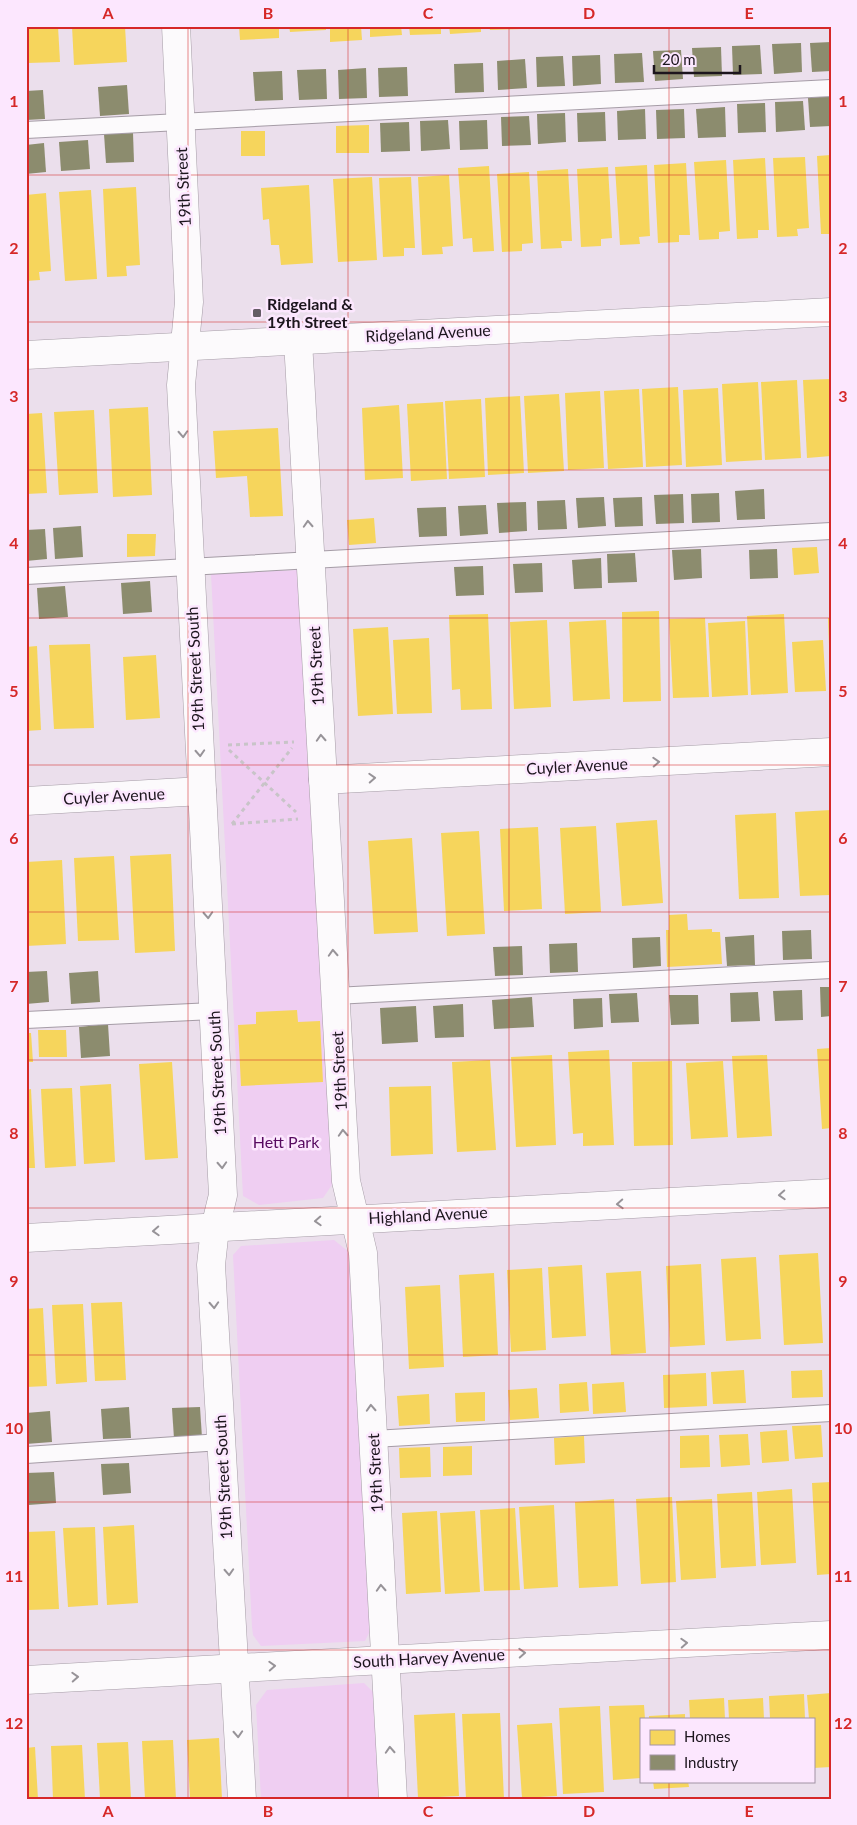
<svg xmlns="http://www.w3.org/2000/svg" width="857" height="1825" font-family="Lato,sans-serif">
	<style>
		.green { fill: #efcef2 }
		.homes { fill: #f6d55c }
		.industry { fill: #8c8c6e }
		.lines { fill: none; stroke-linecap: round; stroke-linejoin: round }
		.lane-casing { stroke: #a59ca6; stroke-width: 18 }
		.street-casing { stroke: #a59ca6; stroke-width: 29 }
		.secondary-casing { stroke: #a59ca6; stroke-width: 29 }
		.path { stroke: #c8c4c8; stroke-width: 3; stroke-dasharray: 4 4; stroke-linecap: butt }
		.lane { stroke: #fcfafc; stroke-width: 16 }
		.street { stroke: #fcfafc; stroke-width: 28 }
		.secondary { stroke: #fcfafc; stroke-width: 28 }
		.oneway { stroke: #979398 }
		.grid { fill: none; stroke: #d62828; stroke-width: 1; stroke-opacity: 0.55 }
		.poi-dot { fill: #645c65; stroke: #fce7fe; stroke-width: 2 }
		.labels { text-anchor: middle; stroke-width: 5; stroke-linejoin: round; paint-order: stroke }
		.street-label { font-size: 16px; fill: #1c151d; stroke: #fce7fe }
		.poi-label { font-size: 16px; font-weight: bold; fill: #1c151d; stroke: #fce7fe; text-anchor: start }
		.park-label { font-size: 16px; fill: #570a60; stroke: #fce7fe }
		.neatline { fill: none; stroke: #d62828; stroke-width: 2 }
		.grid-label { font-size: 16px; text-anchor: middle; font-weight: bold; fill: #d62828 }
	</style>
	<rect width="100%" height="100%" fill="#ebdfec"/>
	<g class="green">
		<polygon points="300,570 334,1182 323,1198 259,1205 243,1196 211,574"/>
		<polygon points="334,1240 349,1252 371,1629 365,1641 261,1646 253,1635 252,1627 233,1255 241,1246"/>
		<polygon points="364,1683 376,1695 381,1799 261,1799 256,1705 267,1690"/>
	</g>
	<g class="homes">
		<polygon points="26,26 58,26 60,62 28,63"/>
		<polygon points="72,26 125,26 127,62 74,65"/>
		<polygon points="239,26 279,26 279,38 240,40"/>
		<polygon points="289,26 326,26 326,30 290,32"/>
		<polygon points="330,26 361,26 362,40 330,42"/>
		<polygon points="370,26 401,26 402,35 370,37"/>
		<polygon points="409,26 441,26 441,34 410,35"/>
		<polygon points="449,26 481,26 481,32 450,34"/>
		<polygon points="489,26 521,26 521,29 490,30"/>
		<polygon points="369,125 369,153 336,153 336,126"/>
		<rect x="241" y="131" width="24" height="25"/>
		<polygon points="831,155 831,234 821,234 817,156"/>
		<polygon points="805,157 809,228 797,229 798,236 777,237 773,158"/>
		<polygon points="765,158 769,230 758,230 758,238 737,239 733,160"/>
		<polygon points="726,160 730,231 719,232 719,239 699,240 694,162"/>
		<polygon points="686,163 690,235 679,235 679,242 658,243 654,165"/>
		<polygon points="647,165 650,236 639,237 640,244 620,245 615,167"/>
		<polygon points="489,166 494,251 473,252 472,238 463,239 458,168"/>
		<polygon points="608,167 612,238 601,239 601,246 581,247 577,169"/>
		<polygon points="568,169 572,241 561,241 562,248 541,249 537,171"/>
		<polygon points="529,172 533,243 522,244 522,251 502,252 497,174"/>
		<polygon points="449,175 453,246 442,247 443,254 422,255 418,177"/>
		<polygon points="372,177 377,260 338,262 333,179"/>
		<polygon points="411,177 415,248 404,248 404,256 383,257 379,178"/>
		<polygon points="309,185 313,263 281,265 279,245 271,245 269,219 263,220 261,188"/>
		<polygon points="136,187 140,265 126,266 127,276 107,277 103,189"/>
		<polygon points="91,190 97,279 65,281 59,192"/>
		<polygon points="46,193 51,271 39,272 40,280 26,281 26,195"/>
		<polygon points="831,379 831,456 807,458 803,380"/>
		<polygon points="797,380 801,458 765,460 761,382"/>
		<polygon points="758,382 762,460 726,462 722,384"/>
		<polygon points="678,387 682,465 646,467 642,389"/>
		<polygon points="718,388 722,465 686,467 683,390"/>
		<polygon points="639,389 643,467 608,469 604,391"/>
		<polygon points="600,391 604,468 568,470 565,393"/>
		<polygon points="559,394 564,471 528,473 524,396"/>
		<polygon points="520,396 524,473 488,475 485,398"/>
		<polygon points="481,399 485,477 449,479 445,401"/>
		<polygon points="443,402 447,479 411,481 407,404"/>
		<polygon points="399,405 403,478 365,480 362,408"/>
		<polygon points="148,407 152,495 113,497 109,409"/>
		<polygon points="94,410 98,493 59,495 54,412"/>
		<polygon points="42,413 47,493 26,494 26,414"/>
		<polygon points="278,428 283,516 250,517 247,476 216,478 213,431"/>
		<polygon points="374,518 376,543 349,545 347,520"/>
		<polygon points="127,534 156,534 155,556 127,557"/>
		<polygon points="817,547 819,573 794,575 792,548"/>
		<polygon points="659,611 661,701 623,702 622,612"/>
		<polygon points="488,614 492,709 461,710 460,689 452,690 449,615"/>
		<polygon points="784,614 788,693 751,695 747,616"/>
		<polygon points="705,618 709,697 673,698 669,619"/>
		<polygon points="828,618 831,618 831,645 829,645"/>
		<polygon points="547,620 551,707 514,709 510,622"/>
		<polygon points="606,620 610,699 573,701 569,622"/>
		<polygon points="745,621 748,695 712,697 708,623"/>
		<polygon points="388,627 393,714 358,716 353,629"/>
		<polygon points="429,638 432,713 397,714 393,640"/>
		<polygon points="823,640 826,691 795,692 792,642"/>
		<polygon points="90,644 94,728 54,729 49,645"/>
		<polygon points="37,646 41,730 26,731 26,647"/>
		<polygon points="156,655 160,718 126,720 123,657"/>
		<polygon points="831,810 831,895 800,896 795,812"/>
		<polygon points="776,813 779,898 739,899 735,815"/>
		<polygon points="657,820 663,903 622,906 616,823"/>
		<polygon points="596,826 601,912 565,914 560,828"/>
		<polygon points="538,827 542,909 504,911 500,829"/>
		<polygon points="479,831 485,934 447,936 441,833"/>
		<polygon points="412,838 418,932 374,934 368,841"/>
		<polygon points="171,854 175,951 135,953 130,856"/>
		<polygon points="114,856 119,940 78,941 74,858"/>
		<polygon points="62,860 66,944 26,946 26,862"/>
		<polygon points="687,914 688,930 712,929 712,932 720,932 722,964 667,967 666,930 669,930 669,915"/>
		<polygon points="297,1010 298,1022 320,1021 323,1082 241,1086 238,1025 256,1024 256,1012"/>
		<polygon points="38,1030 66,1030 67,1057 39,1057"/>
		<polygon points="26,1033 31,1033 33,1062 26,1062"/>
		<polygon points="831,1048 831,1128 822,1129 817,1049"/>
		<polygon points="609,1050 614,1145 583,1146 583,1133 573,1134 568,1052"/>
		<polygon points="552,1055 556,1145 516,1147 511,1057"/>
		<polygon points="767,1055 772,1136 737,1138 732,1056"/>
		<polygon points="490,1060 496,1150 457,1152 452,1062"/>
		<polygon points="672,1061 673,1145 634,1146 632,1062"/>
		<polygon points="723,1061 728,1137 691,1139 686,1063"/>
		<polygon points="172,1062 178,1158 145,1160 139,1064"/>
		<polygon points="111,1084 115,1162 84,1164 80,1086"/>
		<polygon points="431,1086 433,1154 391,1156 389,1087"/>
		<polygon points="72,1088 76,1166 45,1168 41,1089"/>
		<polygon points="31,1089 35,1168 26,1168 26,1090"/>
		<polygon points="818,1253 823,1343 784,1345 779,1255"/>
		<polygon points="756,1257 761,1339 726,1341 721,1259"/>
		<polygon points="701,1264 705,1345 670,1347 666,1266"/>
		<polygon points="582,1265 586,1336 552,1338 548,1267"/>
		<polygon points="542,1268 546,1350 511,1352 507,1270"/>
		<polygon points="641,1271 646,1353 611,1355 606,1273"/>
		<polygon points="494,1273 498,1355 463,1357 459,1275"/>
		<polygon points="440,1285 444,1367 409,1369 405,1287"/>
		<polygon points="122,1302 126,1380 95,1381 91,1303"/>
		<polygon points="83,1304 87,1382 56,1384 52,1305"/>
		<polygon points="43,1308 47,1386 26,1387 26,1309"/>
		<polygon points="744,1370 746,1403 713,1404 711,1372"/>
		<polygon points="822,1370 823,1397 792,1398 791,1371"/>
		<polygon points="706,1373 707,1406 664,1408 663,1375"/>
		<polygon points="587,1382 589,1411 560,1413 559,1384"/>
		<polygon points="624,1382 626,1412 593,1414 592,1384"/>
		<polygon points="537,1388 539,1418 510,1420 508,1390"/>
		<polygon points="485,1392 485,1421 456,1422 455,1393"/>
		<polygon points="429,1394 430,1424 399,1426 397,1396"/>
		<polygon points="821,1425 823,1457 795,1459 792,1426"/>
		<polygon points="787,1430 789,1461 762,1463 760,1432"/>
		<polygon points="748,1434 750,1465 721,1467 719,1435"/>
		<polygon points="709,1435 710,1467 680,1468 680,1436"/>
		<polygon points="584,1436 585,1463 555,1465 554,1438"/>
		<polygon points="472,1446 472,1475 443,1476 443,1447"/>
		<polygon points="430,1447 431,1477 400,1478 399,1448"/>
		<polygon points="831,1482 831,1574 817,1575 812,1483"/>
		<polygon points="792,1489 796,1563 761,1565 757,1492"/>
		<polygon points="752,1492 756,1566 721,1568 717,1494"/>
		<polygon points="672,1497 676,1582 641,1584 636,1499"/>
		<polygon points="614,1499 618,1586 579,1588 575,1502"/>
		<polygon points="712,1499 716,1578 681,1580 676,1501"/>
		<polygon points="554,1505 558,1587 524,1589 519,1507"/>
		<polygon points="515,1508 520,1590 484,1591 480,1510"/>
		<polygon points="437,1511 441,1592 406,1594 402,1513"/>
		<polygon points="475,1511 480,1592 445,1594 440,1513"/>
		<polygon points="134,1525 138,1603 107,1605 103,1527"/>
		<polygon points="95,1527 98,1605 68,1607 63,1528"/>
		<polygon points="55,1531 59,1609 28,1610 26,1532"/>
		<polygon points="831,1693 831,1767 813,1768 813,1719 809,1719 807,1695"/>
		<polygon points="804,1694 805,1719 770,1719 769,1696"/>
		<polygon points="724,1698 725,1719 690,1719 689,1700"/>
		<polygon points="763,1698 764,1719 729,1719 728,1700"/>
		<polygon points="644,1705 645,1719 641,1719 641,1778 613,1780 609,1706"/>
		<polygon points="600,1706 604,1792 563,1794 559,1708"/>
		<polygon points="455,1713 459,1796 418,1798 414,1715"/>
		<polygon points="500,1713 504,1799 466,1799 462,1714"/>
		<polygon points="685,1714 685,1719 649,1719 649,1716"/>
		<polygon points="552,1723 557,1796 522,1798 517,1725"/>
		<polygon points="219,1738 222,1799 190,1799 187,1740"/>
		<polygon points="173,1740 176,1799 145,1799 142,1741"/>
		<polygon points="128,1742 131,1799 100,1799 97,1743"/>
		<polygon points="82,1745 85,1799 53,1799 51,1746"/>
		<polygon points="35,1747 38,1799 26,1799 26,1748"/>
		<polygon points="653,1781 688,1781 689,1787 654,1789"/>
	</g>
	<g class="industry">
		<polygon points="831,42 831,71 812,72 810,43"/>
		<polygon points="801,43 802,72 774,74 772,44"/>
		<polygon points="760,45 762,74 733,75 732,46"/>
		<polygon points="721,47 722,76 694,77 692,48"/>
		<polygon points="681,50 683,79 655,81 653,51"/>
		<polygon points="642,53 644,82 615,83 614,54"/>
		<polygon points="600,55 601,84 573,86 572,56"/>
		<polygon points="563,56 565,86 537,87 536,57"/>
		<polygon points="525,59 527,88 498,90 497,61"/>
		<polygon points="483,63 484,92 455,93 454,64"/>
		<polygon points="407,67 408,96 379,97 378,68"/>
		<polygon points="366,68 367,98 339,99 338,70"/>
		<polygon points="326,69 327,99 299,100 297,70"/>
		<polygon points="282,71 283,100 255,101 253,72"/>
		<polygon points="127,85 129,114 100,116 98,87"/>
		<polygon points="43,90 45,119 26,120 26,91"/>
		<polygon points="831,96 831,126 810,127 808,98"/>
		<polygon points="803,101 805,130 776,132 775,102"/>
		<polygon points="765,103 766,132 738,133 737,104"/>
		<polygon points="725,107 726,137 698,138 696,109"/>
		<polygon points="645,109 646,139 618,140 617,111"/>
		<polygon points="684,109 685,138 657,139 656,110"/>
		<polygon points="605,112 606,141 578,142 577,113"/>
		<polygon points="565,113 566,142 538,144 537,114"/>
		<polygon points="529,116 531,145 502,146 501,117"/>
		<polygon points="448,120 450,149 421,151 420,121"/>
		<polygon points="487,120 488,149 460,150 459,121"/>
		<polygon points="409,122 410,151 381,152 380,123"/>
		<polygon points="133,133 134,162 106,163 104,134"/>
		<polygon points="88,140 90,169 61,171 59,142"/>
		<polygon points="44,143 46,172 26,174 26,145"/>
		<polygon points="764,489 765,519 737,520 735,491"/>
		<polygon points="719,493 720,522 692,523 691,494"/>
		<polygon points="683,494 684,523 656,524 654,495"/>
		<polygon points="604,497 606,526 578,528 576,498"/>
		<polygon points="642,497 643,526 615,527 613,498"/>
		<polygon points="565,500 567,529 538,530 537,501"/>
		<polygon points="526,502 527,531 499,533 497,503"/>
		<polygon points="486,505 488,534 460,536 458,506"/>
		<polygon points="446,507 447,536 419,537 417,508"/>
		<polygon points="81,526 83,557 55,559 53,528"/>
		<polygon points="45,529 47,559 26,561 26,530"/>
		<polygon points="701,549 702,578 674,580 672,550"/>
		<polygon points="777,549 778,578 750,579 749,550"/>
		<polygon points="635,553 637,582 608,583 607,554"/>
		<polygon points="601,558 602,588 574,589 572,560"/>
		<polygon points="542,563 543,592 515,593 513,564"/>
		<polygon points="483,566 484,595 456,596 454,567"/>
		<polygon points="150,581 152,612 123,614 121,583"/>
		<polygon points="65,586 68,617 39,619 37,588"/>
		<polygon points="811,930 812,959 783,960 782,931"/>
		<polygon points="754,935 755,965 727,966 725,937"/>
		<polygon points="660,937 661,966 633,968 632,938"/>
		<polygon points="577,943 578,972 550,973 549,944"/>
		<polygon points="522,946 523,975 495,976 493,947"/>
		<polygon points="47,971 49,1002 26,1004 26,972"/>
		<polygon points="98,971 100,1002 71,1004 69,973"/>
		<polygon points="820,987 831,987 831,1016 821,1017"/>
		<polygon points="802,990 803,1020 775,1021 773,991"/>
		<polygon points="758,992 760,1021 731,1022 730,993"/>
		<polygon points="637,993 639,1022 611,1023 609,994"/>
		<polygon points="669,995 698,995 699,1024 671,1025"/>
		<polygon points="532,997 534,1027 494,1029 492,1000"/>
		<polygon points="602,998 603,1027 574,1029 573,999"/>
		<polygon points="463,1004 464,1037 435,1038 433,1006"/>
		<polygon points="416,1006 418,1042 382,1044 380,1008"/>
		<polygon points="108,1024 110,1056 81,1058 79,1027"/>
		<polygon points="129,1407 131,1438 103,1439 101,1409"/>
		<polygon points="200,1407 202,1438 174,1439 172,1408"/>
		<polygon points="50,1411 52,1442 26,1444 26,1413"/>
		<polygon points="129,1463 131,1493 103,1495 101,1464"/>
		<polygon points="54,1472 56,1503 28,1505 26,1473"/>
	</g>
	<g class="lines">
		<g class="lane-casing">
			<g id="lane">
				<polyline points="26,130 831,88"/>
				<polyline points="26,576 831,531"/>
				<polyline points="335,996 831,970"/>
				<polyline points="26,1020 213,1011"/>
				<polyline points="373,1439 831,1413"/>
				<polyline points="26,1455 221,1442"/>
			</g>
		</g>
		<g class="street-casing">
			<g id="street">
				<polyline points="176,26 189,302 181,385 223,1195 215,1228 211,1265 242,1799"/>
				<polyline points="298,341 346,1181 363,1253 393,1799"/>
				<polyline points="323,780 831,752"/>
				<polyline points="26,801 202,791"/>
				<polyline points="26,1238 831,1193"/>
				<polyline points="26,1680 831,1635"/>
			</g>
		</g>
		<g class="secondary-casing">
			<polyline id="secondary" points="26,355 831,312"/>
		</g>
		<g class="path">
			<polyline points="228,745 294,742"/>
			<polyline points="229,750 296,812"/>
			<polyline points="232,824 292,748"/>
			<polyline points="232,824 298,819"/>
		</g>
		<use href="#lane" class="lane"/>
		<use href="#street" class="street"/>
		<use href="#secondary" class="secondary"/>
	</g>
	<defs><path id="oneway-chevron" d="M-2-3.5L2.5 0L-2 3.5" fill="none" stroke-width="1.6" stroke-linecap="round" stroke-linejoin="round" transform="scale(1.25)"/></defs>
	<g class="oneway">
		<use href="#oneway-chevron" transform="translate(183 434) rotate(87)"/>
		<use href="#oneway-chevron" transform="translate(308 524) rotate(-93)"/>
		<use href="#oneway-chevron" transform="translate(321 738) rotate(-93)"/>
		<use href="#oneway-chevron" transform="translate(200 753) rotate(87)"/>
		<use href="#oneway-chevron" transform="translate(656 762) rotate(-3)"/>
		<use href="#oneway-chevron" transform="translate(372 778) rotate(-3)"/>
		<use href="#oneway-chevron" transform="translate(208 915) rotate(87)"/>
		<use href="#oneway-chevron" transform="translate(333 953) rotate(-93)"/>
		<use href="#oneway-chevron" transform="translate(343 1133) rotate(-93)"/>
		<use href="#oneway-chevron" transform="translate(222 1165) rotate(87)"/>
		<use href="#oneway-chevron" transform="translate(782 1195) rotate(177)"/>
		<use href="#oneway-chevron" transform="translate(620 1204) rotate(177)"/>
		<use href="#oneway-chevron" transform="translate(318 1221) rotate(177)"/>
		<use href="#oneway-chevron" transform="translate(156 1231) rotate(177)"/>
		<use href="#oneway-chevron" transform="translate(214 1305) rotate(87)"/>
		<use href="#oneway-chevron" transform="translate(371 1408) rotate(-93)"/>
		<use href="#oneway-chevron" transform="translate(229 1572) rotate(87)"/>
		<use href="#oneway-chevron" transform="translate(381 1588) rotate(-93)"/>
		<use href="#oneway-chevron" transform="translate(684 1643) rotate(-3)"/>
		<use href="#oneway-chevron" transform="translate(522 1653) rotate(-3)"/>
		<use href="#oneway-chevron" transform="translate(272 1666) rotate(-3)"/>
		<use href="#oneway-chevron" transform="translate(75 1677) rotate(-3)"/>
		<use href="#oneway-chevron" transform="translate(238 1734) rotate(87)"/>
		<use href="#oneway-chevron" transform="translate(390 1750) rotate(-93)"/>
	</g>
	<path class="grid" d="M188,26v1773M348,26v1773M509,26v1773M669,26v1693M26,175h805M26,322h805M26,470h805M26,618h805M26,765h805M26,912h805M26,1060h805M26,1208h805M26,1355h805M26,1502h805M26,1650h805M669,1781v18"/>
	<rect class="poi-dot" x="252" y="308" width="10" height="10" rx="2.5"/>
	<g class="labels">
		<g class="street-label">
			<text transform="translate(183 187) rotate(-93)" y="6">19th Street</text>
			<text transform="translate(428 333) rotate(-3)" y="6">Ridgeland Avenue</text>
			<text transform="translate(316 666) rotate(-93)" y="6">19th Street</text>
			<text transform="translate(195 669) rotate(-93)" y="6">19th Street South</text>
			<text transform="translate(577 766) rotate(-3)" y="6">Cuyler Avenue</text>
			<text transform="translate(114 796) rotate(-3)" y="6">Cuyler Avenue</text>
			<text transform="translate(339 1071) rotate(-93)" y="6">19th Street</text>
			<text transform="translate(217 1073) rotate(-93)" y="6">19th Street South</text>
			<text transform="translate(428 1215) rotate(-3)" y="6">Highland Avenue</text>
			<text transform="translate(375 1473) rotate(-93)" y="6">19th Street</text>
			<text transform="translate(223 1477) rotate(-93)" y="6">19th Street South</text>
			<text transform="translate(429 1658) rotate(-3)" y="6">South Harvey Avenue</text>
		</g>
		<g class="poi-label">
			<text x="267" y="310">Ridgeland &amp;<tspan x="267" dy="18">19th Street</tspan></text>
		</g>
		<g class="park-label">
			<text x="286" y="1148">Hett Park</text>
		</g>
	</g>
	<rect width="857" height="1825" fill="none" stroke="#fce7fe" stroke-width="55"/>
	<rect x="640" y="1718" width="175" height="65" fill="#fce7fe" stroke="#a293a4"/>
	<rect x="650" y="1730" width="25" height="15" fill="#f6d55c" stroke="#a293a4"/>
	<text x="684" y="1742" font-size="15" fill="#1c151d">Homes</text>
	<rect x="650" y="1755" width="25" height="15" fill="#8c8c6e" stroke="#a293a4"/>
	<text x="684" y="1768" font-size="15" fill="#1c151d">Industry</text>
	<path d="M654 65v8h86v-8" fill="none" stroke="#1c151d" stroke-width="2.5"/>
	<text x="662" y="65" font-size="15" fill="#1c151d" stroke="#fce7fe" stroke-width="4" paint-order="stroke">20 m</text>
	<rect x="28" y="28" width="802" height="1770" class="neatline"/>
	<g class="grid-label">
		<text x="108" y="19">A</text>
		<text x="268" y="19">B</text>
		<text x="428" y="19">C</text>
		<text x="589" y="19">D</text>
		<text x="749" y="19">E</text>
		<text x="14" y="107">1</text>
		<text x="843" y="107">1</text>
		<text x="14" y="254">2</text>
		<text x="843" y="254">2</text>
		<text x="14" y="402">3</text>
		<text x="843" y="402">3</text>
		<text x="14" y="549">4</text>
		<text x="843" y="549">4</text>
		<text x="14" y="697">5</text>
		<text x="843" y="697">5</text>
		<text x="14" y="844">6</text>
		<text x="843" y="844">6</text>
		<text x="14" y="992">7</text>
		<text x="843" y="992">7</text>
		<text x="14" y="1139">8</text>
		<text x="843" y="1139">8</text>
		<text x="14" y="1287">9</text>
		<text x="843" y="1287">9</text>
		<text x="14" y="1434">10</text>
		<text x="843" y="1434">10</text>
		<text x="14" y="1582">11</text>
		<text x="843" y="1582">11</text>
		<text x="14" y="1729">12</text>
		<text x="843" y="1729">12</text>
		<text x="108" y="1817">A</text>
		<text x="268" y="1817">B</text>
		<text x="428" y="1817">C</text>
		<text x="589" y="1817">D</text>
		<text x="749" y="1817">E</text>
	</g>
</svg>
